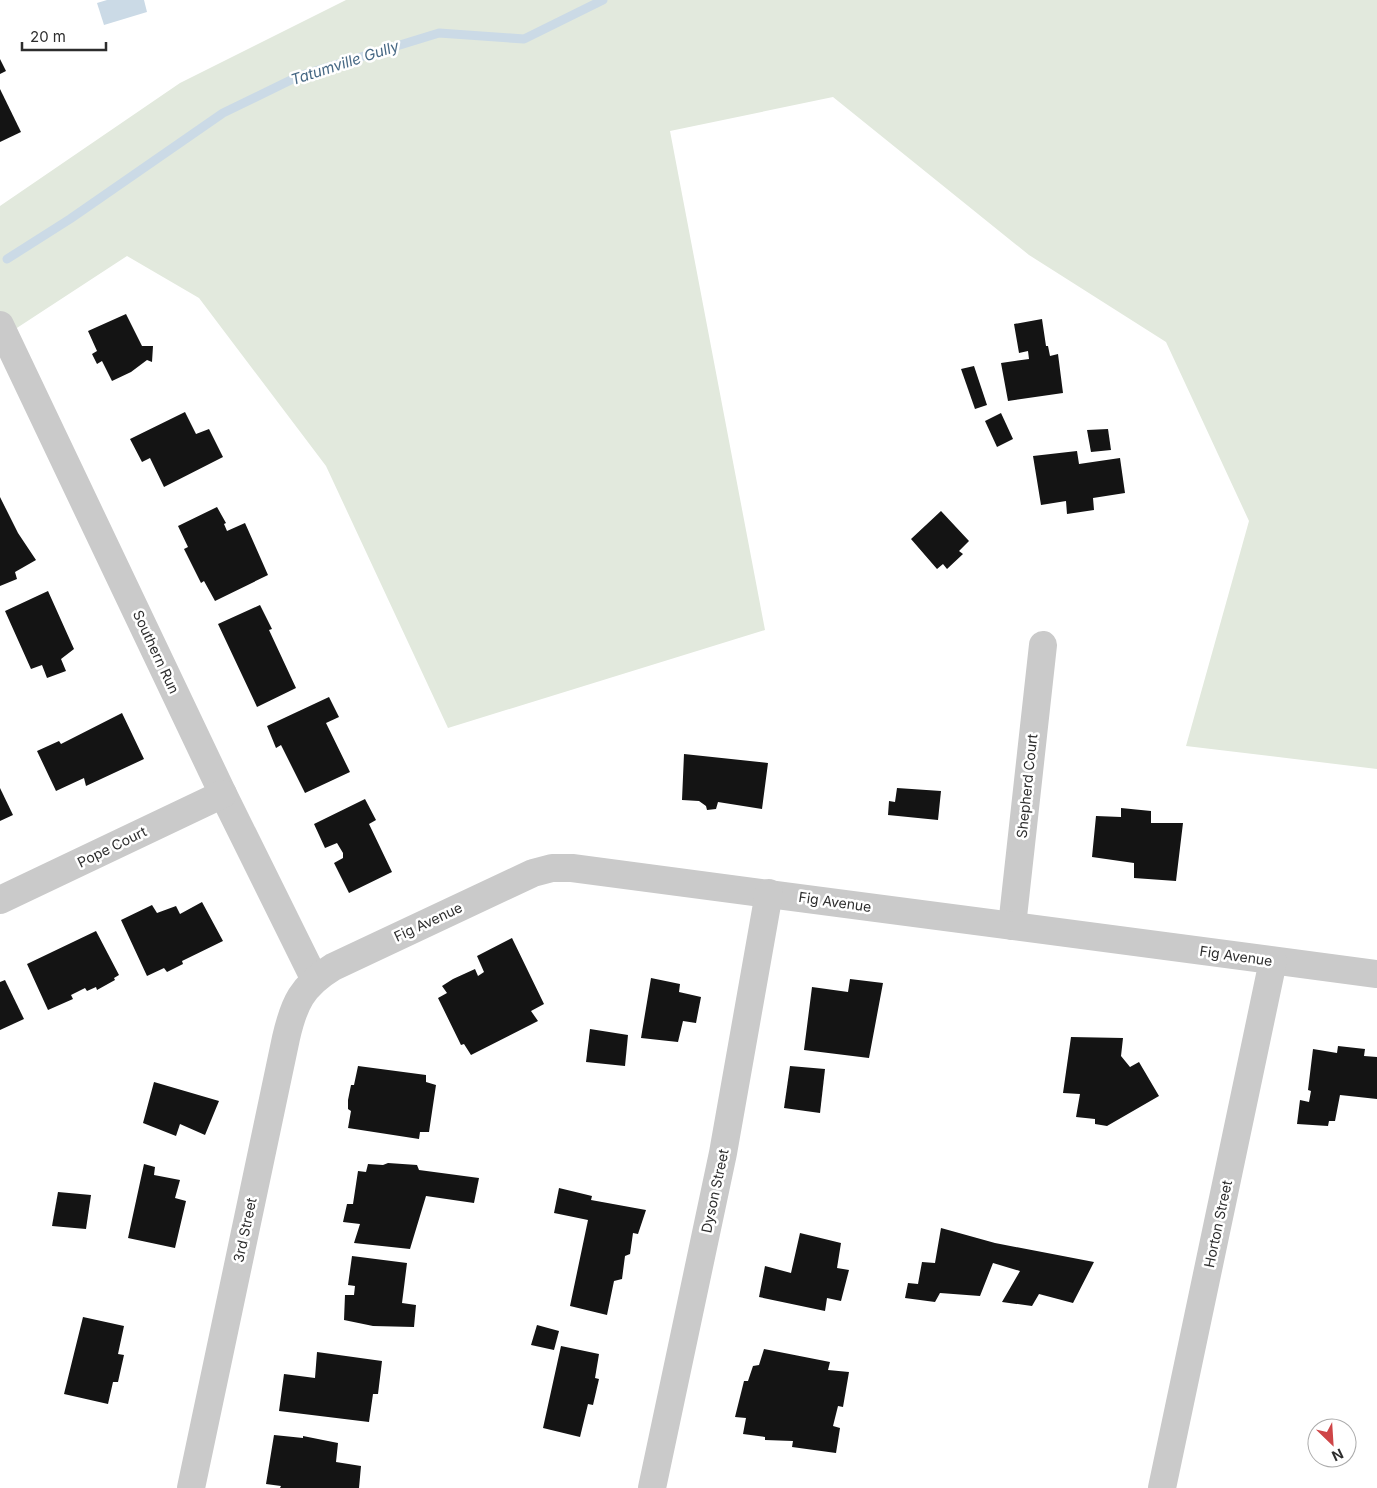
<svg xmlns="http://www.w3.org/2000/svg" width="1377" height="1488" font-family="Inter,sans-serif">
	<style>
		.green { fill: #e2e9dd }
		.water { fill: #cbdae6 }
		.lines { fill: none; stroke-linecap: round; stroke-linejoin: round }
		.stream { stroke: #cbdae6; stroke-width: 9 }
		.building { fill: #141414 }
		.minor { stroke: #cacaca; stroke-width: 28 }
		.labels { text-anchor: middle; stroke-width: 5; stroke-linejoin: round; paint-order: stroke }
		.street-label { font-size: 14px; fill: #2d2d2d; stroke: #fff }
		.water-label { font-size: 15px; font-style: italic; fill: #466884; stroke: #fff }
	</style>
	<rect width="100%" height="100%" fill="#fff"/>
	<polygon class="green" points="346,0 1377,0 1377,769 1186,746 1249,521 1166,342 1029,255 833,97 670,131 765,630 448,728 326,466 199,298 127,256 0,339 0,206 180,83"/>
	<polygon class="water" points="107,0 144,0 147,12 104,25 97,3"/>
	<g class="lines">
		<polyline class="stream" points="7,259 70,219 223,113 299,76 439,33 524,39 603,0"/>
	</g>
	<g class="building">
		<polygon points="0,59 6,71 0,74"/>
		<polygon points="0,89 21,132 0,142"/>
		<polygon points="126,314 142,346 153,346 152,362 147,360 131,372 112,381 102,361 97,364 92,354 97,351 88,331"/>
		<polygon points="1042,319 1046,346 1048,346 1050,356 1058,354 1063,393 1008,401 1001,363 1029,359 1028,351 1019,353 1014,324"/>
		<polygon points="974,366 987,405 975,409 961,369"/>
		<polygon points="185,412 196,434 209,429 223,457 164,487 150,458 142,462 130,439"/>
		<polygon points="1001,413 1013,439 997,447 985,421"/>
		<polygon points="1108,429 1111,450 1091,452 1087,430"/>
		<polygon points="1077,451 1079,464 1120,458 1125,493 1093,498 1094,510 1067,514 1066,501 1041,505 1033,456"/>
		<polygon points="0,497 18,533 36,560 15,572 17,579 0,586"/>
		<polygon points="217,507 226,523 224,524 227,531 245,523 268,575 215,601 204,581 201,583 184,549 188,547 178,526"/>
		<polygon points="941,511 969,541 959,551 963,554 947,569 943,564 937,569 911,539"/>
		<polygon points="48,591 74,649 61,659 66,671 47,678 42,665 31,669 5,611"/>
		<polygon points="260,605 272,629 269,630 296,688 257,707 218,624"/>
		<polygon points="329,697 339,717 326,723 350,772 305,793 281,745 276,748 267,726"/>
		<polygon points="122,713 144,759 86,786 84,778 56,791 37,751 59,741 61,744"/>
		<polygon points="684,754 768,763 762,809 718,802 716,809 707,810 706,806 699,801 682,800"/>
		<polygon points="0,788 13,815 0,821"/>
		<polygon points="897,788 941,791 938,820 888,815 889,801 895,802"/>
		<polygon points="365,799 376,820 369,824 392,872 349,893 334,863 343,858 343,853 337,843 325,848 314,824"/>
		<polygon points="1121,808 1151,811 1151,823 1183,823 1176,881 1134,878 1134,863 1092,857 1096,816 1121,817"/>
		<polygon points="202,902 223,941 182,961 183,964 167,972 164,968 147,976 121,920 152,905 157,913 176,906 180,914"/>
		<polygon points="96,931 119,975 114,978 115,980 97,990 96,987 87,991 85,988 71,995 73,999 48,1010 27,964"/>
		<polygon points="512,938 544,1004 531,1011 538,1021 471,1055 464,1044 461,1045 438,998 447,993 442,986 453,979 475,969 478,976 484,972 477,956"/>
		<polygon points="651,978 680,984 679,992 701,997 696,1023 683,1021 678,1042 641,1038"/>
		<polygon points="850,979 883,983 869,1058 804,1050 812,987 848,992"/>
		<polygon points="5,980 24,1019 0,1030 0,982"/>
		<polygon points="590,1029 628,1035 625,1066 586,1062"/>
		<polygon points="1071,1037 1123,1038 1121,1056 1130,1067 1139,1062 1159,1096 1107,1126 1095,1124 1095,1119 1076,1117 1080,1094 1063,1093"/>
		<polygon points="1338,1046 1365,1049 1364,1056 1377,1057 1377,1099 1340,1095 1335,1121 1329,1121 1328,1126 1297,1124 1300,1100 1309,1102 1311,1091 1308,1090 1313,1049 1337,1053"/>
		<polygon points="358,1066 426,1075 426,1082 436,1085 429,1132 420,1132 419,1139 348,1128 351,1111 348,1109 348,1100 351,1085 354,1085"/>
		<polygon points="790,1066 825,1069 820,1113 784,1108"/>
		<polygon points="154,1082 219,1101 205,1135 180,1124 176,1136 143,1123"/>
		<polygon points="388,1163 417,1165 419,1170 479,1178 474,1203 426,1196 410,1249 354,1243 360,1224 343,1222 347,1204 353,1204 358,1171 366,1172 368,1164 383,1165"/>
		<polygon points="144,1164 155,1167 154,1175 180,1180 175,1198 186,1201 175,1248 128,1238"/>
		<polygon points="559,1188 592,1196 591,1200 646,1210 638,1234 633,1233 630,1254 625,1256 622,1279 614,1281 607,1315 570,1306 588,1220 554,1213"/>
		<polygon points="58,1192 91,1195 86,1229 52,1226"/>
		<polygon points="941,1228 995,1243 1094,1262 1073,1303 1039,1294 1032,1306 1002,1302 1020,1271 993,1263 980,1296 940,1293 935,1302 905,1298 908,1283 918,1284 922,1262 935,1263"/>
		<polygon points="800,1233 841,1243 837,1268 849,1270 841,1301 827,1298 825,1311 759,1297 765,1266 791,1273"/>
		<polygon points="352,1256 407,1263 402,1303 416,1305 414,1327 373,1326 344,1320 345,1295 354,1295 355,1286 348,1285"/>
		<polygon points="83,1317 124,1326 118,1354 124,1355 118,1382 113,1382 108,1404 64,1394"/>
		<polygon points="537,1325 559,1331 554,1350 531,1345"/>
		<polygon points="561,1346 599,1354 595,1378 599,1379 593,1405 588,1404 580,1437 543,1428"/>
		<polygon points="764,1349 830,1362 828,1370 849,1372 843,1407 838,1406 833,1426 840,1428 836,1453 792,1447 793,1441 765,1440 765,1437 743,1434 746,1418 735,1417 744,1381 748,1381 753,1366 759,1365"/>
		<polygon points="317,1352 382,1361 378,1394 373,1394 369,1422 279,1411 284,1374 315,1378"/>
		<polygon points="274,1435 303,1438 303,1436 338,1443 336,1462 361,1466 359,1488 280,1488 281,1486 266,1484"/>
	</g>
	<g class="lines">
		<g class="minor">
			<polyline points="0,325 223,794 314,978"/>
			<polyline points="0,900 223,794"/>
			<polyline points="1012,926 1043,645"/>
			<path d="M191,1488l95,-450c8,-35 16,-52 47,-71l200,-94 19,-5h20l805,106"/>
			<polyline points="652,1488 723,1153 769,893"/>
			<polyline points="1162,1488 1273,961"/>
		</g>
	</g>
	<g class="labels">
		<g class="street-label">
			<text transform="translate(156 652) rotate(65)" y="5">Southern Run</text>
			<text transform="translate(1027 786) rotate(-84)" y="5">Shepherd Court</text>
			<text transform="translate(112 847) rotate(-26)" y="5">Pope Court</text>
			<text transform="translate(835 902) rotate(8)" y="5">Fig Avenue</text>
			<text transform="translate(428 922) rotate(-25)" y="5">Fig Avenue</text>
			<text transform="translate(1236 956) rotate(8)" y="5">Fig Avenue</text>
			<text transform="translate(715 1191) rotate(-78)" y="5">Dyson Street</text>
			<text transform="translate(1218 1224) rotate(-78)" y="5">Horton Street</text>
			<text transform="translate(245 1230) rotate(-78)" y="5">3rd Street</text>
		</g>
		<g class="water-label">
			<text transform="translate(345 63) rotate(-18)" y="5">Tatumville Gully</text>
		</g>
	</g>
	<g transform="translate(1332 1443) rotate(155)"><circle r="24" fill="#ffffff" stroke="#ababab"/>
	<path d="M0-4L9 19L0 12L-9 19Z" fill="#ce4547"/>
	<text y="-8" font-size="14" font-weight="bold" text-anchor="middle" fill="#2d2d2d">N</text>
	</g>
	<path d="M22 42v8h84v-8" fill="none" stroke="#2d2d2d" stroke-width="2.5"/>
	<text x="30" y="42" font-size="15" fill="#2d2d2d" stroke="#ffffff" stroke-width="4" paint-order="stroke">20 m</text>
</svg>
